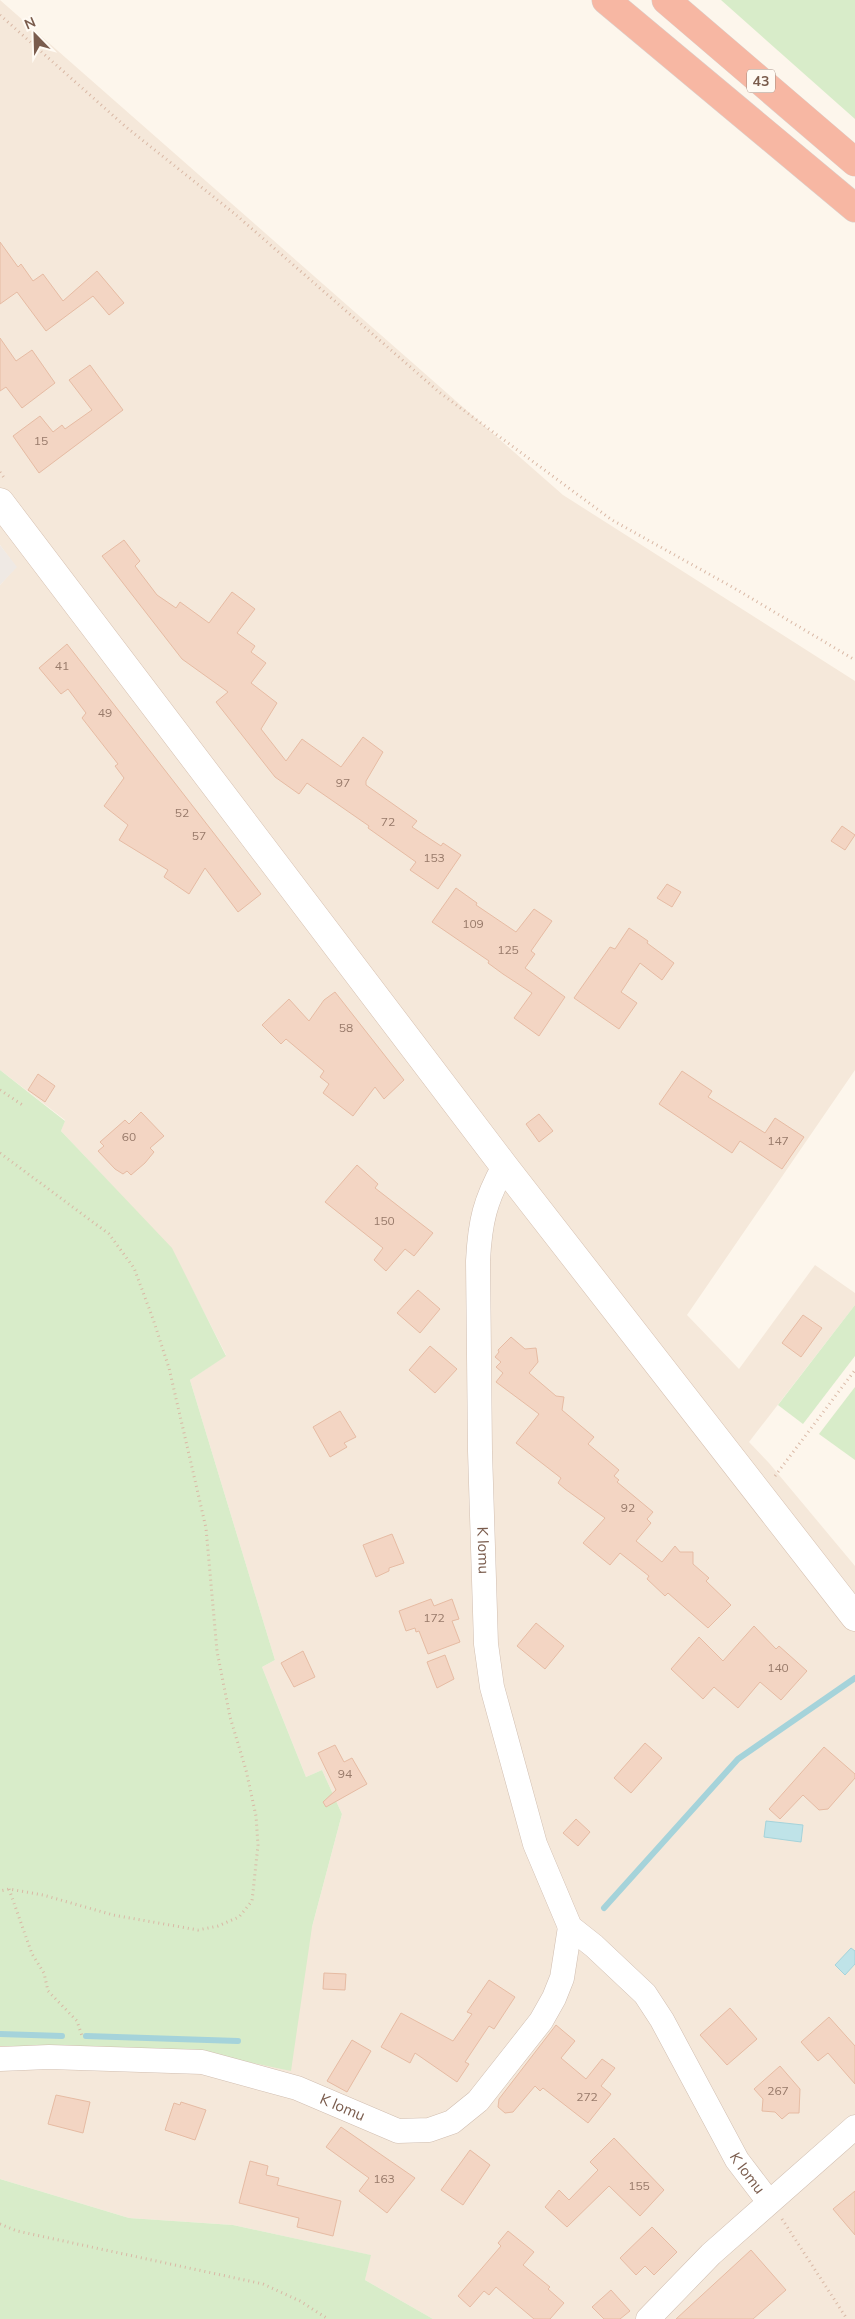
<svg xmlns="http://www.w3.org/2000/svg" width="855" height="2319" font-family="Mulish,sans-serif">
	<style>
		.residential { fill: #f5e8da }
		.industrial { fill: #efe9e4 }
		.green { fill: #d8ecc9 }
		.water { fill: #bfe3e8; stroke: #a5d3da }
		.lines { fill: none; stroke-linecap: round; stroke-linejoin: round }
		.stream { stroke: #a5d3da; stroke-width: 6 }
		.building { fill: #f3d5c3; stroke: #e6bba3 }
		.street-casing { stroke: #d1beb0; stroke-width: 25 }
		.secondary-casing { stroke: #d6c0b0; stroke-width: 29 }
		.highway-casing { stroke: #dad1cd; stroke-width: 29 }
		.path { stroke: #d9b8a5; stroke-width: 3; stroke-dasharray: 1 4; stroke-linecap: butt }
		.street { stroke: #fff; stroke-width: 24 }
		.secondary { stroke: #fff; stroke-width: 28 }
		.highway { stroke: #f7b7a3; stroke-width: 28 }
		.labels { text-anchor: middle; stroke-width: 4.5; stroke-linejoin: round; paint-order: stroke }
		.number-label { font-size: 12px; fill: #987a6a }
		.shield { fill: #fffaf3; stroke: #a28b7f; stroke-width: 1 }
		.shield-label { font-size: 14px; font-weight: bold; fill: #7a5c4d }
		.street-label { font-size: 15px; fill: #7a5c4d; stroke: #fffaf3 }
	</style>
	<rect width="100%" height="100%" fill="#fdf6ec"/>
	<polygon class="residential" points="0,0 563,495 855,681 855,1070 687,1315 739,1369 815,1265 855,1293 855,1305 749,1442 769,1463 855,1566 855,2319 433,2319 365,2280 370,2255 233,2225 129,2218 0,2179 0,2046 196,2051 312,1927 342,1814 322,1770 306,1777 262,1667 275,1660 190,1380 226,1355 171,1248 61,1131 65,1120 0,1070 0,585 16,567 0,545"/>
	<polygon class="industrial" points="0,545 17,567 0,585"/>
	<g class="green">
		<polygon points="721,0 855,0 855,119"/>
		<polygon points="0,1070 65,1121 61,1131 172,1248 226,1356 190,1380 275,1660 262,1667 306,1777 322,1770 342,1814 312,1927 291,2071 196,2051 0,2046"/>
		<polygon points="855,1305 855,1356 803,1424 778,1405"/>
		<polygon points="855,1387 855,1460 819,1434"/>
		<polygon points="0,2179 129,2218 233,2225 371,2255 365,2280 433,2319 0,2319"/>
	</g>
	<g class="water">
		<polygon points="766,1821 803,1825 801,1842 764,1837"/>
		<polygon points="851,1948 855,1951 855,1964 845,1975 835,1965"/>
	</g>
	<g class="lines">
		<g class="stream">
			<polyline points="604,1908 738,1759 855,1678"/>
			<polyline points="0,2034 62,2036"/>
			<polyline points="86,2036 238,2041"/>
		</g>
	</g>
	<g class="building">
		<polygon points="0,242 18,267 21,264 33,281 43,274 63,301 97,271 124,303 109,315 93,296 46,331 17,292 0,304"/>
		<polygon points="0,338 16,361 32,350 55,383 22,408 6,387 0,391"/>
		<polygon points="90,365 123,410 39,473 13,436 40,416 53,432 62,425 65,429 92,410 69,380"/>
		<polygon points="124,540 140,561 135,566 157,595 176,608 180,602 209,623 232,592 255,609 237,633 255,646 251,652 266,663 251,683 277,703 261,729 286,761 302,739 341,767 363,737 383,752 366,781 366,785 417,821 412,827 441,846 443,843 461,855 438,889 410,870 416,862 368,828 369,826 307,783 299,794 275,777 216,702 228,692 182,659 102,556"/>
		<polygon points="67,644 261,894 238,912 205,868 189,894 164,877 168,870 119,840 128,825 104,806 124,778 115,766 118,764 82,718 86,713 68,689 61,694 39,668"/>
		<polygon points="842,826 855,835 845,850 831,841"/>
		<polygon points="667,884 681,892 672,907 657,898"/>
		<polygon points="456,888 477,903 476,905 516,932 534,909 552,921 531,951 535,954 525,968 565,997 539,1036 514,1018 532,993 503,974 488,963 489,961 432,922"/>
		<polygon points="629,928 648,941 647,943 674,963 662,980 640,963 621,992 637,1003 619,1029 574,998 610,947 615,949"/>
		<polygon points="335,992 404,1080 384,1099 375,1087 353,1116 323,1093 329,1084 320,1077 324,1071 286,1039 281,1044 262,1025 289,999 309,1021 324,1000"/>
		<polygon points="682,1071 712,1091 708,1097 765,1133 775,1118 804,1137 782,1169 740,1141 732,1153 659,1104"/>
		<polygon points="38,1074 55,1086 45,1102 28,1090"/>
		<polygon points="141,1112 164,1136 150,1148 154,1152 145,1163 131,1175 127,1171 123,1174 115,1169 98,1151 104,1146 100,1142 125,1120 129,1124"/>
		<polygon points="539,1114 553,1131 539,1142 526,1124"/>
		<polygon points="357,1165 378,1184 375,1188 433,1233 414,1256 405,1249 386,1271 374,1260 383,1248 325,1202"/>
		<polygon points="418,1290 440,1309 420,1333 397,1313"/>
		<polygon points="803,1315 822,1328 801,1357 782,1343"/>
		<polygon points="511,1337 525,1349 536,1348 538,1362 529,1373 556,1396 564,1397 562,1410 594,1437 588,1444 619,1470 614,1476 619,1480 617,1482 653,1512 647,1519 651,1523 636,1541 662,1562 675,1546 680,1552 693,1552 693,1564 709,1578 706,1581 731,1605 708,1628 668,1593 665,1596 647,1579 649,1576 620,1553 610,1565 583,1543 605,1518 565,1489 558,1483 561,1478 516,1443 539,1414 496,1382 503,1373 496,1367 501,1362 495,1357 499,1352 498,1350"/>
		<polygon points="430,1346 457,1369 435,1393 409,1370"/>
		<polygon points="340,1411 356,1437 344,1443 347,1447 330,1457 313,1427"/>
		<polygon points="392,1534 404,1563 389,1568 389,1571 376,1577 363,1545"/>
		<polygon points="431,1599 434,1606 452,1599 459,1619 452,1621 460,1642 428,1654 419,1631 416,1632 415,1628 406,1631 399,1611"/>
		<polygon points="536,1623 564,1646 545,1669 517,1646"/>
		<polygon points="754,1626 776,1649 779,1646 807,1671 781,1700 760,1682 738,1708 714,1687 703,1699 671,1669 699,1637 723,1661"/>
		<polygon points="303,1651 315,1677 294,1687 281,1663"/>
		<polygon points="445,1655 454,1679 437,1688 427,1662"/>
		<polygon points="645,1743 662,1758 631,1793 614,1778"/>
		<polygon points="335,1745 344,1762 352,1758 367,1784 326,1807 323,1802 336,1790 318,1753"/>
		<polygon points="824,1747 855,1774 855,1778 828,1809 819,1810 803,1795 780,1819 769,1809"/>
		<polygon points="576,1819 590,1832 578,1846 563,1833"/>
		<polygon points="324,1973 346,1974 345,1990 323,1989"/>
		<polygon points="489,1980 515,1997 494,2029 489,2026 465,2062 469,2064 457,2082 415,2053 410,2063 381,2047 401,2013 453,2041 472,2014 467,2012"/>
		<polygon points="730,2008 757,2039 727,2065 700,2035"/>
		<polygon points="829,2017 855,2046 855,2084 828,2053 818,2061 801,2042"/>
		<polygon points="556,2025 575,2041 561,2058 586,2079 602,2059 615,2068 601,2086 611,2094 588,2123 543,2088 540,2091 535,2086 513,2112 505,2113 498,2107 499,2099"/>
		<polygon points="352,2040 371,2051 347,2092 327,2081"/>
		<polygon points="780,2066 800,2089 799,2113 789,2113 782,2119 775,2112 762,2111 763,2099 754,2089"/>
		<polygon points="56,2095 90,2102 83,2133 48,2124"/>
		<polygon points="181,2102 206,2110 195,2140 165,2130 174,2103 180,2105"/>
		<polygon points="341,2127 415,2178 387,2213 359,2191 369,2178 326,2147"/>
		<polygon points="614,2138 664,2190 640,2216 609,2186 567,2227 545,2207 559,2190 569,2200 598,2170 590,2162"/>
		<polygon points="470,2150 490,2165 463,2205 441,2190"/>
		<polygon points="250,2161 268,2166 266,2175 279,2178 277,2185 341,2201 333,2236 297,2227 299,2218 239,2203"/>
		<polygon points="855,2191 855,2235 833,2209"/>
		<polygon points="652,2227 677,2252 654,2275 645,2266 636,2275 620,2258"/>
		<polygon points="508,2231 534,2252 523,2265 550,2287 548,2289 564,2303 550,2319 534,2319 496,2287 489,2295 484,2291 470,2307 458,2296 501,2246 498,2243"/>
		<polygon points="751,2250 786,2290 753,2319 676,2319"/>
		<polygon points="611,2290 630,2311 620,2319 604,2319 592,2307"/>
	</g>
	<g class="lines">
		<g class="street-casing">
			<g id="street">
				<path id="s1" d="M504,1166c-19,35 -24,55 -26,95l2,190 6,193 6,43 43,157 35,83 24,19 51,48 17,26 75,140 32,42"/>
				<path id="s2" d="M0,2059l49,-2 153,5 95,26 101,43 31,-1 23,-8 26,-21 63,-80 13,-23 8,-20 8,-51"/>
				<polyline points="648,2319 711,2254 855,2127"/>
			</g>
		</g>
		<g class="secondary-casing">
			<polyline id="secondary" points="0,502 504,1166 855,1617"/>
		</g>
		<g class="highway-casing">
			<g id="highway">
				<polyline points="606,0 855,208"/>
				<polyline points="666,0 855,162"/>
			</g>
		</g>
		<g class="path">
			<polyline points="0,15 126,127 235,214 439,392 612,520 734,588 855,660"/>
			<polyline points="0,472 5,479"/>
			<polyline points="0,1090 24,1106"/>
			<polyline points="0,1153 109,1234 134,1268 153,1319 169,1368 206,1528 217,1651 230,1717 246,1770 256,1816 258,1845 252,1901 239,1917 218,1926 198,1930 113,1915 43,1895 9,1889 0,1891"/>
			<polyline points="775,1476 855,1370"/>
			<polyline points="9,1889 32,1954 44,1973 48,1991 77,2021 82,2036"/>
			<polyline points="782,2219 847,2319"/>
			<polyline points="0,2224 17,2231 263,2284 300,2301 328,2319"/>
		</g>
		<use href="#street" class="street"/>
		<use href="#secondary" class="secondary"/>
		<use href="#highway" class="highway"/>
	</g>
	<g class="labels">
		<g class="number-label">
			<text x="41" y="445">15</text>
			<text x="62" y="670">41</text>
			<text x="105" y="717">49</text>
			<text x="343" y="787">97</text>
			<text x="182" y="817">52</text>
			<text x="388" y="826">72</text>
			<text x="199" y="840">57</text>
			<text x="434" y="862">153</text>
			<text x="473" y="928">109</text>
			<text x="508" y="954">125</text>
			<text x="346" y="1032">58</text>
			<text x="129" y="1141">60</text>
			<text x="778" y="1145">147</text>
			<text x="384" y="1225">150</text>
			<text x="628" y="1512">92</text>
			<text x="434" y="1622">172</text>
			<text x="778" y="1672">140</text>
			<text x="345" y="1778">94</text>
			<text x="778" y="2095">267</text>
			<text x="587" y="2101">272</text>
			<text x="384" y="2183">163</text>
			<text x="639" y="2190">155</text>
		</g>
		<rect class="shield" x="747" y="69.5" width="28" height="23" rx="4"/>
		<g class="shield-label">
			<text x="761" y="86">43</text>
		</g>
		<g class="street-label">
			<text dy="5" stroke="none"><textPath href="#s1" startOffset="389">K lomu</textPath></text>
			<text dy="5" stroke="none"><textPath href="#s2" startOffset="350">K lomu</textPath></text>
			<text dy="5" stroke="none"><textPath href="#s1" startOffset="1086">K lomu</textPath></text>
		</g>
	</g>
	<g transform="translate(35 35) rotate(337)" stroke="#fffaf3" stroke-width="4" paint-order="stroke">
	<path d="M0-4L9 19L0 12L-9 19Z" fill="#7a5c4d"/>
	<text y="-8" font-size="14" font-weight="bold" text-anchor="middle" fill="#7a5c4d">N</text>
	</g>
</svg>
